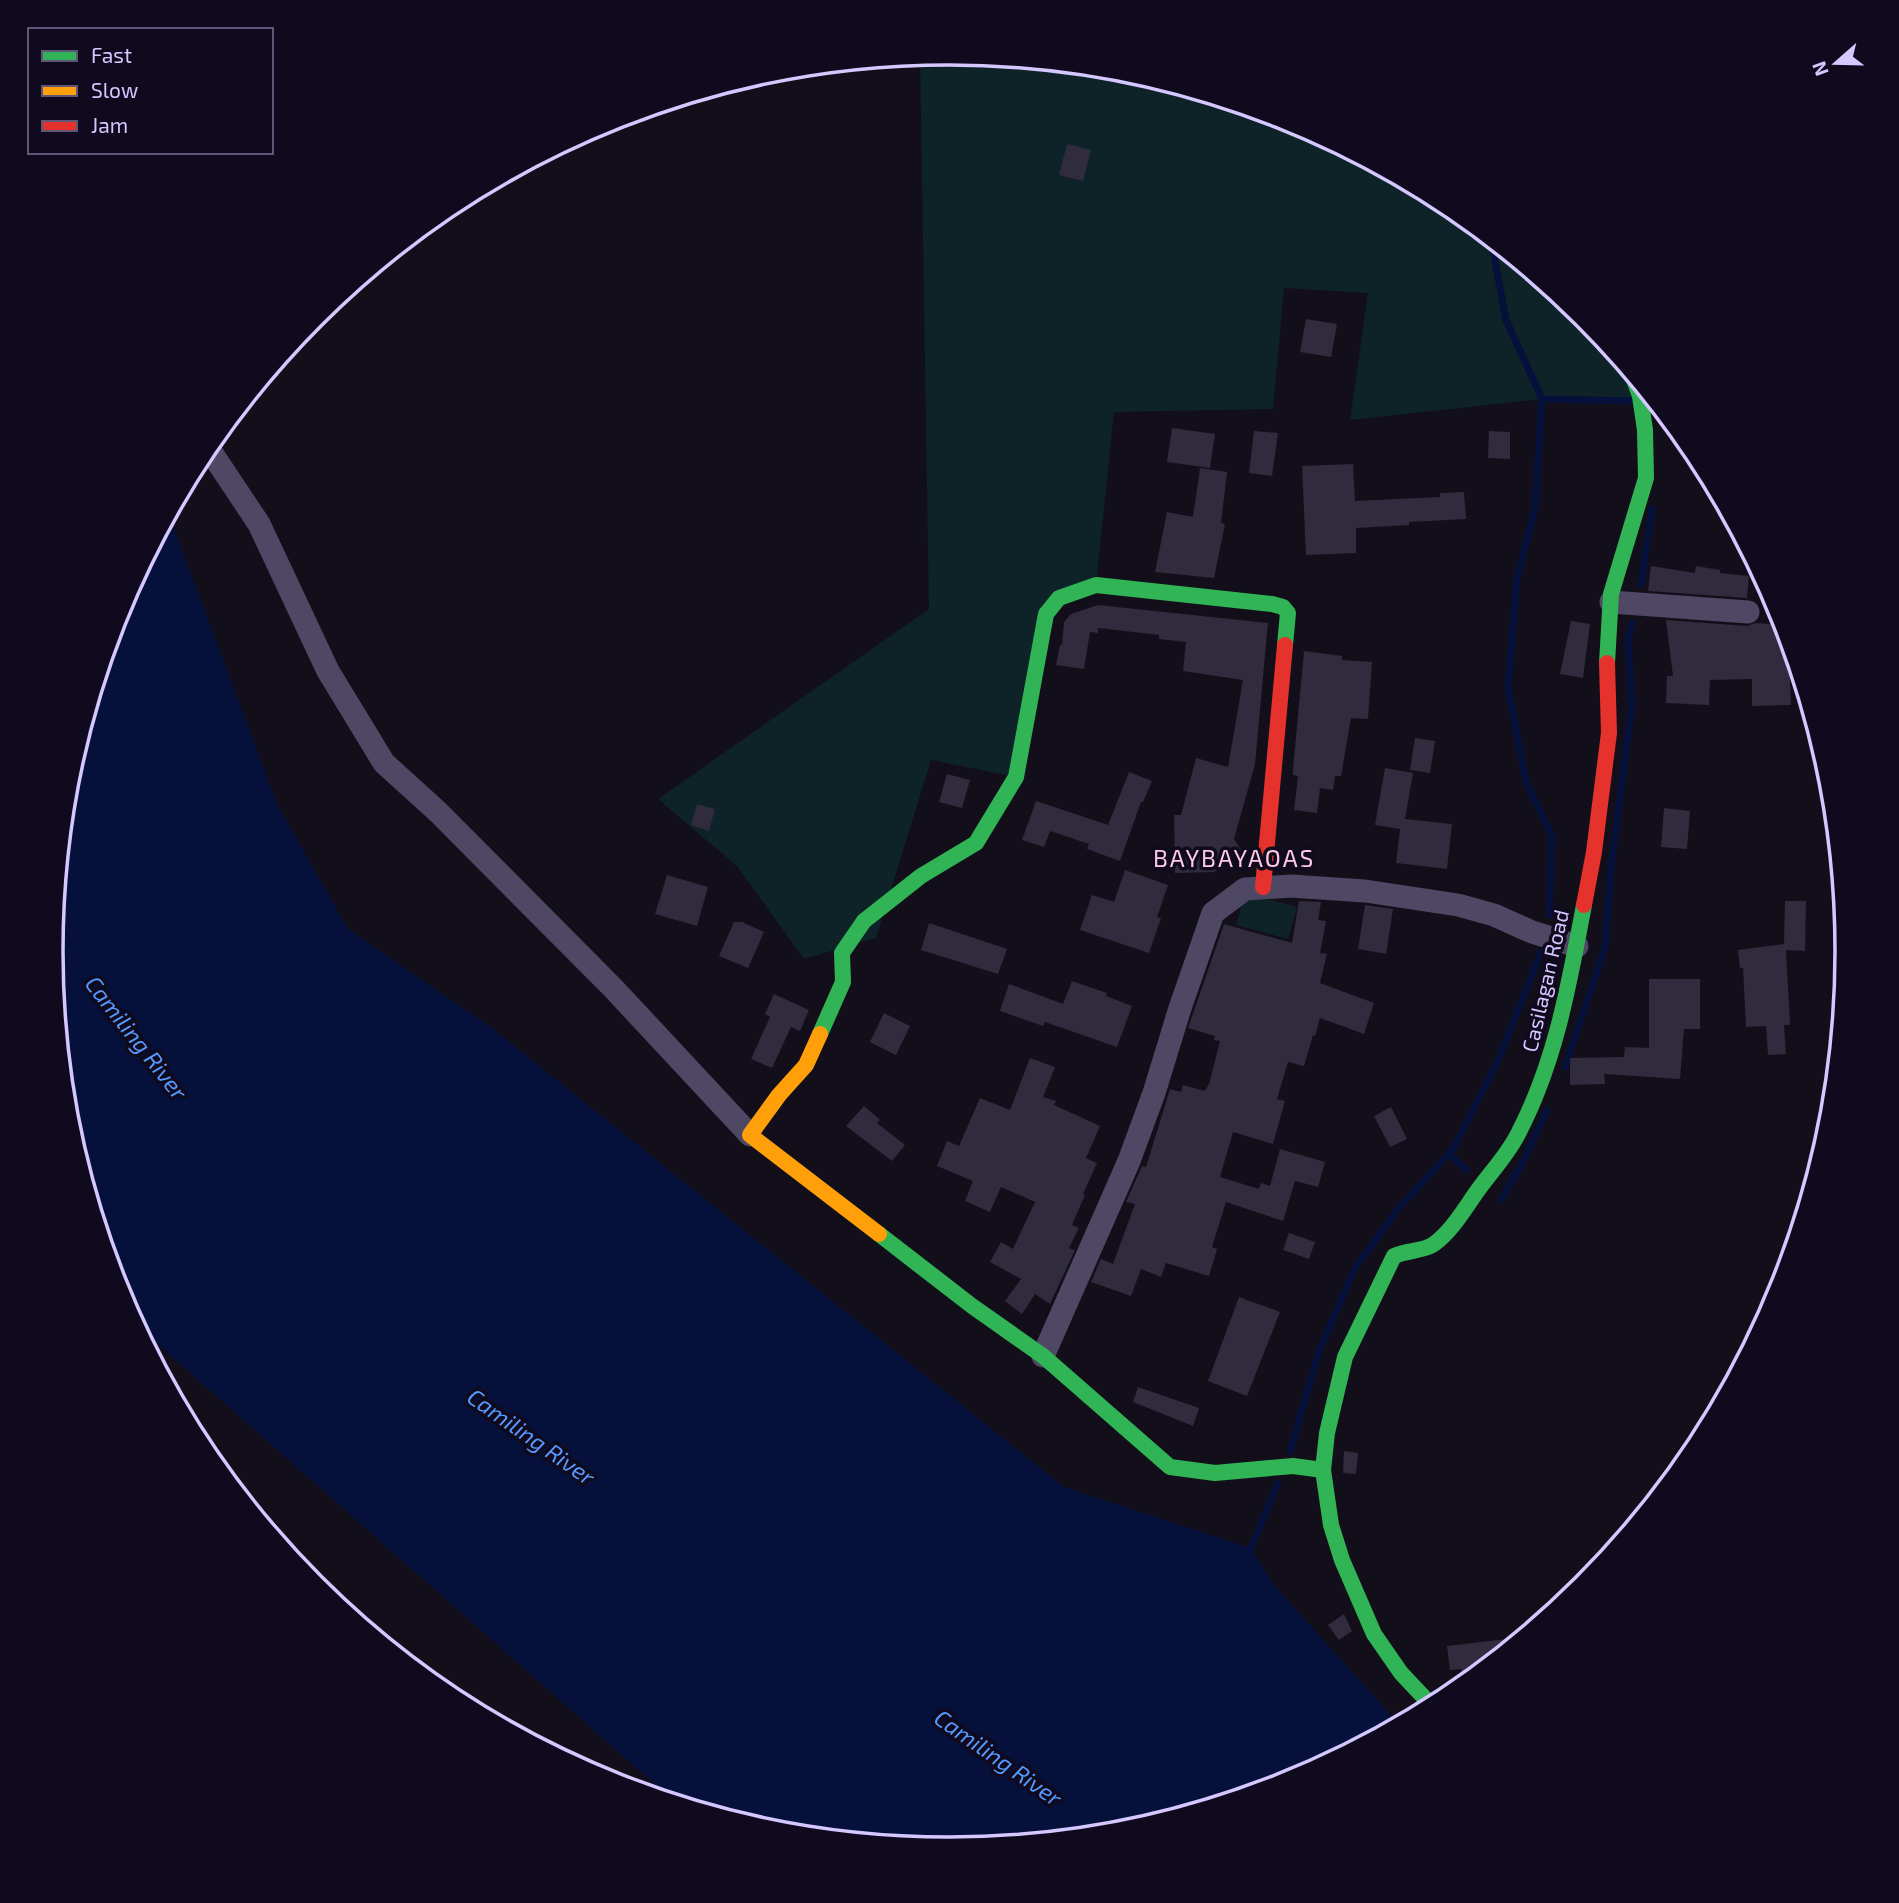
<svg xmlns="http://www.w3.org/2000/svg" width="1899" height="1903" font-family="'Exo 2',sans-serif">
	<style>
		.green { fill: #0d2327 }
		.water { fill: #05113b }
		.lines { fill: none; stroke-linecap: round; stroke-linejoin: round }
		.stream { stroke: #05113b; stroke-width: 7 }
		.building { fill: #302b3d }
		.street { stroke: #4e4864; stroke-width: 23 }
		.fast { stroke: #30b455; stroke-width: 16 }
		.slow { stroke: #ff9f0a; stroke-width: 16 }
		.jam { stroke: #e5322d; stroke-width: 16 }
		.labels { text-anchor: middle; stroke-width: 7; stroke-linejoin: round; paint-order: stroke }
		.street-label { font-size: 21px; fill: #d5c7ff; stroke: #100a1f }
		.water-label { font-size: 23px; font-style: italic; fill: #59f; stroke: #100a1f }
		.quarter-label { font-size: 24px; letter-spacing: 2px; fill: #ffc9e4; stroke: #100a1f }
		.rim { fill: none; stroke: #d5c7ff; stroke-width: 3.5 }
	</style>
	<rect width="100%" height="100%" fill="#120f1a"/>
	<g class="green">
		<polygon points="950,53 1125,70 1294,121 1449,204 1585,316 1628,369 1640,400 1542,399 1350,420 1368,293 1284,288 1273,409 1114,412 1096,585 1059,598 1016,777 931,760 876,938 804,959 737,866 658,799 929,609 920,56"/>
		<polygon points="1245,893 1297,907 1288,939 1236,925"/>
	</g>
	<polygon class="water" points="169,515 277,804 348,929 492,1028 1064,1487 1251,1548 1273,1584 1400,1725 1293,1782 1124,1833 949,1850 774,1833 676,1803 144,1332 119,1295 68,1126 51,951 68,776 119,607"/>
	<g class="lines">
		<g class="stream">
			<polyline points="1491,239 1506,320 1542,399 1633,401"/>
			<polyline points="1542,399 1535,509 1517,578 1508,687 1526,782 1552,836 1549,915"/>
			<polyline points="1641,584 1652,509"/>
			<polyline points="1565,1067 1605,948 1611,868 1632,704 1628,641 1632,623"/>
			<polyline points="1449,1154 1467,1170"/>
			<polyline points="1501,1200 1522,1164 1547,1110"/>
			<polyline points="1290,1451 1319,1351 1355,1268 1398,1209 1453,1149 1497,1063 1541,952"/>
			<polyline points="1251,1548 1278,1483"/>
		</g>
	</g>
	<g class="building">
		<polygon points="1067,144 1091,150 1083,181 1059,175"/>
		<polygon points="1306,319 1337,324 1331,357 1300,352"/>
		<polygon points="1172,428 1215,434 1210,468 1167,462"/>
		<polygon points="1254,431 1278,433 1272,476 1249,473"/>
		<polygon points="1489,431 1510,432 1510,459 1488,458"/>
		<polygon points="1353,464 1355,501 1440,497 1440,493 1464,492 1466,519 1409,522 1409,525 1356,528 1356,553 1306,555 1302,466"/>
		<polygon points="1200,468 1227,472 1221,523 1225,524 1214,578 1155,572 1167,512 1193,517"/>
		<polygon points="1651,566 1695,573 1696,566 1720,570 1720,573 1749,576 1747,598 1648,591"/>
		<polygon points="1098,605 1268,623 1255,764 1234,839 1243,853 1214,872 1175,873 1174,815 1181,815 1196,758 1228,767 1243,680 1183,671 1186,642 1159,639 1159,635 1098,628 1098,633 1090,632 1084,669 1056,665 1060,645 1062,645 1064,622 1071,614"/>
		<polygon points="1666,620 1747,626 1756,623 1785,625 1795,658 1789,658 1791,705 1752,706 1752,679 1710,680 1709,705 1666,703 1667,676 1673,676"/>
		<polygon points="1571,621 1590,624 1583,678 1560,674"/>
		<polygon points="1304,651 1342,656 1342,660 1372,662 1368,719 1351,718 1341,776 1335,776 1333,790 1320,788 1317,813 1294,810 1298,776 1293,775 1293,770"/>
		<polygon points="1415,738 1435,741 1430,773 1410,770"/>
		<polygon points="1385,768 1413,773 1405,819 1452,824 1447,869 1396,863 1400,829 1375,825"/>
		<polygon points="1129,772 1152,781 1143,802 1141,802 1120,861 1087,849 1089,844 1050,831 1044,847 1022,840 1036,801 1108,825"/>
		<polygon points="947,774 970,780 962,808 939,802"/>
		<polygon points="697,804 715,809 709,831 691,825"/>
		<polygon points="1664,808 1690,811 1687,849 1661,847"/>
		<polygon points="1125,870 1168,885 1157,917 1161,918 1149,953 1080,930 1092,895 1114,902"/>
		<polygon points="667,875 708,887 697,926 655,914"/>
		<polygon points="1299,901 1321,902 1318,920 1326,921 1320,953 1327,954 1320,983 1374,1003 1364,1034 1320,1018 1315,1036 1313,1035 1304,1066 1288,1062 1277,1099 1285,1101 1273,1144 1233,1132 1220,1177 1259,1189 1261,1183 1270,1186 1280,1149 1325,1162 1318,1187 1295,1181 1283,1221 1226,1202 1212,1247 1217,1249 1209,1276 1166,1263 1161,1277 1141,1269 1131,1296 1091,1282 1101,1259 1113,1264 1135,1204 1126,1202 1142,1166 1146,1167 1170,1089 1181,1092 1183,1085 1205,1091 1209,1084 1220,1041 1214,1040 1215,1036 1188,1028 1224,924 1292,943"/>
		<polygon points="1785,901 1806,901 1805,951 1786,950 1790,1025 1784,1025 1786,1054 1768,1055 1766,1026 1746,1027 1743,968 1740,968 1738,950 1784,944"/>
		<polygon points="1365,905 1393,909 1386,954 1358,949"/>
		<polygon points="734,922 742,922 764,932 748,968 719,956"/>
		<polygon points="929,923 1007,949 998,974 921,950"/>
		<polygon points="1649,979 1700,979 1700,1029 1684,1029 1680,1079 1604,1074 1605,1084 1570,1085 1570,1058 1624,1057 1625,1047 1649,1048"/>
		<polygon points="1072,981 1107,993 1106,996 1132,1006 1117,1047 1045,1022 1043,1026 1000,1011 1009,984 1063,1004"/>
		<polygon points="774,994 809,1010 800,1031 791,1027 772,1068 751,1059 770,1017 765,1014"/>
		<polygon points="884,1013 910,1026 896,1055 870,1042"/>
		<polygon points="1030,1058 1055,1067 1043,1097 1056,1101 1054,1105 1100,1126 1086,1158 1097,1163 1083,1194 1085,1195 1072,1225 1079,1228 1069,1248 1075,1250 1050,1304 1035,1294 1022,1314 1005,1301 1021,1279 990,1262 1001,1242 1013,1249 1035,1202 1001,1187 990,1212 965,1201 973,1181 937,1166 947,1141 959,1146 980,1098 1010,1110"/>
		<polygon points="864,1106 880,1120 877,1123 905,1145 892,1161 846,1126"/>
		<polygon points="1391,1107 1407,1139 1390,1147 1374,1116"/>
		<polygon points="1289,1233 1315,1242 1309,1259 1283,1250"/>
		<polygon points="1239,1297 1280,1312 1247,1396 1208,1381"/>
		<polygon points="1138,1387 1199,1408 1193,1426 1133,1402"/>
		<polygon points="1344,1451 1358,1453 1356,1474 1343,1473"/>
		<polygon points="1344,1614 1352,1631 1339,1640 1328,1625"/>
		<polygon points="1524,1637 1463,1687 1461,1669 1450,1670 1447,1646"/>
	</g>
	<g class="lines">
		<g class="street">
			<polyline points="207,446 259,524 328,671 384,763 438,812 613,988 750,1135"/>
			<polyline points="1611,602 1748,612"/>
			<polyline points="1043,1356 1129,1161 1154,1093 1180,1008 1213,913 1245,889 1291,886 1365,891 1458,905 1494,915 1532,932 1577,946"/>
		</g>
		<g class="fast">
			<polyline points="1607,663 1611,594 1646,478 1645,430 1640,396 1632,374"/>
			<polyline points="820,1034 843,982 842,953 864,921 921,876 976,843 1016,777 1046,614 1059,598 1096,585 1272,604 1283,607 1288,613 1285,645"/>
			<polyline points="879,1234 972,1306 1043,1356 1170,1467 1215,1473 1293,1466 1323,1470"/>
			<path d="M1433,1707l-32,-34 -27,-39 -32,-74 -11,-35 -8,-55 4,-37 18,-76 49,-101c13,-6 31,-5 40,-12 18,-13 31,-36 44,-54 13,-18 30,-36 40,-56 38,-73 51,-150 66,-229"/>
		</g>
		<polyline class="slow" points="820,1034 806,1065 779,1095 750,1135 879,1234"/>
		<g class="jam">
			<polyline points="1263,887 1285,645"/>
			<polyline points="1584,905 1594,852 1609,733 1607,663"/>
		</g>
	</g>
	<g class="labels">
		<g class="street-label">
			<text transform="translate(1546 981) rotate(-77)" y="7">Casilagan Road</text>
		</g>
		<g class="water-label">
			<text transform="translate(136 1038) rotate(52)" y="8">Camiling River</text>
			<text transform="translate(531 1437) rotate(35)" y="8">Camiling River</text>
			<text transform="translate(998 1758) rotate(35)" y="8">Camiling River</text>
		</g>
		<g class="quarter-label">
			<text x="1234" y="867">BAYBAYAOAS</text>
		</g>
	</g>
	<path d="M0 0H1899V1903H0ZM63 951a886 886 0 1 1 1772 0a886 886 0 1 1-1772 0Z" fill="#100a1f" fill-rule="evenodd"/>
	<path class="rim" d="M63 951a886 886 0 1 1 1772 0a886 886 0 1 1-1772 0Z"/>
	<rect x="28" y="28" width="245" height="126" fill="#100a1f" stroke="#5f5679" stroke-width="2"/>
	<rect x="42" y="51" width="35" height="10" fill="#30b455" stroke="#5f5679" stroke-width="2"/>
	<text x="91" y="63" font-size="21" fill="#d5c7ff">Fast</text>
	<rect x="42" y="86" width="35" height="10" fill="#ff9f0a" stroke="#5f5679" stroke-width="2"/>
	<text x="91" y="98" font-size="21" fill="#d5c7ff">Slow</text>
	<rect x="42" y="121" width="35" height="10" fill="#e5322d" stroke="#5f5679" stroke-width="2"/>
	<text x="91" y="133" font-size="21" fill="#d5c7ff">Jam</text>
	<g transform="translate(1836 63) rotate(250)" stroke="#100a1f" stroke-width="5" paint-order="stroke">
	<path d="M0-5L12 26L0 18L-12 26Z" fill="#d5c7ff"/>
	<text y="-10" font-size="19" font-weight="bold" text-anchor="middle" fill="#d5c7ff">N</text>
	</g>
</svg>
